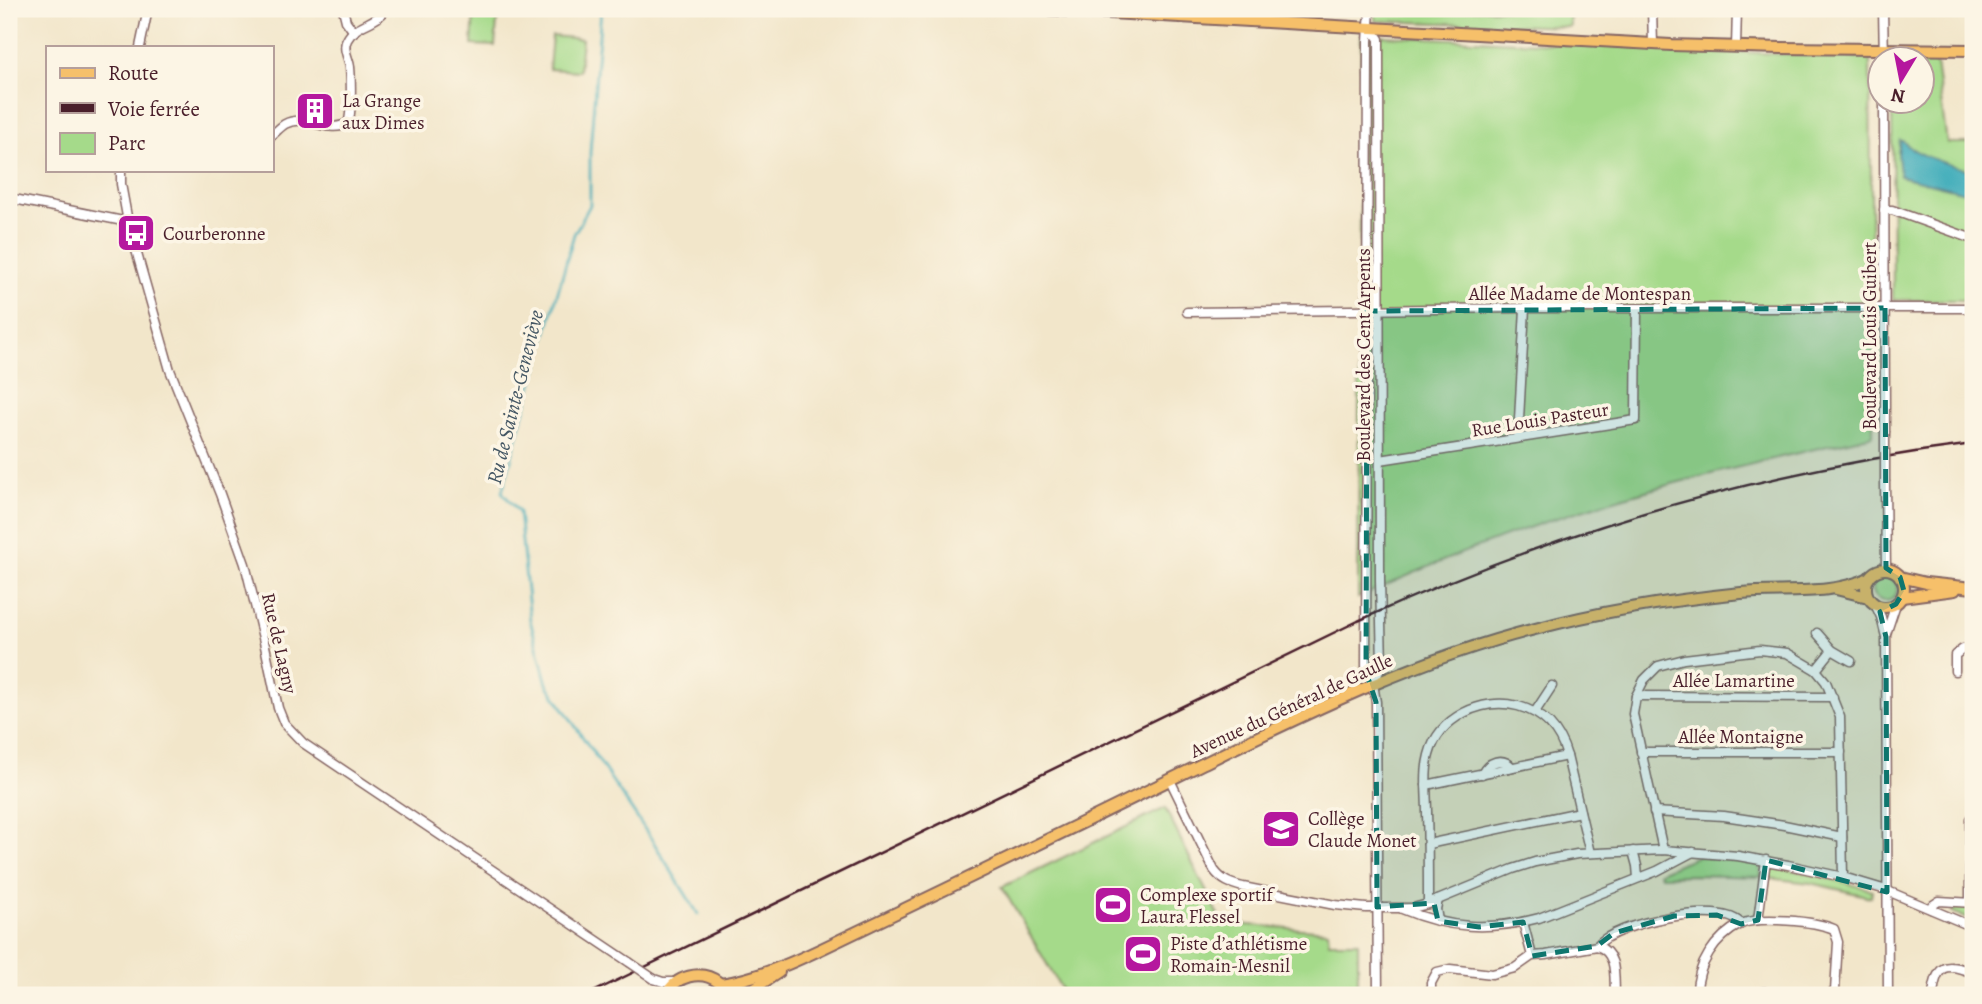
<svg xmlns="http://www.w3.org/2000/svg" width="1982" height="1004" font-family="Alegreya,serif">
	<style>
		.green { fill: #a5da8a; stroke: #787c5a; stroke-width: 2 }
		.water { fill: #3dacba; stroke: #446672; stroke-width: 2 }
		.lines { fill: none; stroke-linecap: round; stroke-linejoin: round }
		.stream { stroke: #3dacba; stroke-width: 2.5 }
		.minor-casing { stroke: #856563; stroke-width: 11 }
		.major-casing { stroke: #856563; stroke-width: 14 }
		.minor { stroke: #fff; stroke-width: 8 }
		.major { stroke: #f6c06b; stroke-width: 10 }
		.rail { stroke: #4a1f2b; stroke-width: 2.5 }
		.minor-bridge-casing { stroke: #856563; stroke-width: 11; stroke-linecap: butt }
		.minor-bridge { stroke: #fff; stroke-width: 8 }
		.marked { fill: #0f766e; fill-opacity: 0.2; stroke: #0f766e; stroke-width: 5; stroke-dasharray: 14 9; stroke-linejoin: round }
		.labels { text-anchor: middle; stroke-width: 7; stroke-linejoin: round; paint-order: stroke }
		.poi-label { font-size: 19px; fill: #4a1f2b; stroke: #fcf5e5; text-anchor: start }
		.street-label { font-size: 19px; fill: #4a1f2b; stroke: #fcf5e5 }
		.water-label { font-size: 21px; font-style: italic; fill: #455764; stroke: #fcf5e5 }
	</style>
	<rect width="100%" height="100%" fill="#fcf5e5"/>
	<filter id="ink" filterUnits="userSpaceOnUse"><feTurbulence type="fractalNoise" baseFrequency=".0143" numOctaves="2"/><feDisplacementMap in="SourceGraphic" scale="14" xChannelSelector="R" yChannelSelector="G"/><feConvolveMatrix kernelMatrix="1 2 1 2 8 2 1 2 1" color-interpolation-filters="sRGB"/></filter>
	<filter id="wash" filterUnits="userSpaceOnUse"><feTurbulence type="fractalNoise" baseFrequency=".00686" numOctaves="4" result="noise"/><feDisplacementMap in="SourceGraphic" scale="28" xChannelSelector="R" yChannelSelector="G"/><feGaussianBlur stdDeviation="1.57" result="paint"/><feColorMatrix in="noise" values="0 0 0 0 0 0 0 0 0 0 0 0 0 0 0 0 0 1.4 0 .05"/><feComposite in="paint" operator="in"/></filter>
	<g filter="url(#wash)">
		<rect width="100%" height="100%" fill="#f2e6ca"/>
		<g class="green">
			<polygon points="474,9 498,9 495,46 472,45"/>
			<polygon points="1375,9 1569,9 1570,27 1375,21"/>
			<path d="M1361,35l509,23 3,377c-110,27 -221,50 -328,87 -64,22 -126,48 -187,76z"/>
			<polygon points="552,36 582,39 579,71 549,69"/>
			<polygon points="1935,56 1947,143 1973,143 1973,300 1893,300 1892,102 1923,102 1923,60 1896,59 1900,57"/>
			<circle cx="1885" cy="589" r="12"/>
			<polygon points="1165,808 1222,923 1328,931 1329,942 1358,942 1358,995 1065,995 1002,887"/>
			<polygon points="1697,856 1759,864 1761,871 1761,877 1694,875 1660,876 1659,872"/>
			<polygon points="1776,866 1828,878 1872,890 1871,897 1811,883 1767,878 1769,871"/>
			<polygon points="1956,905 1973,906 1973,922 1952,912"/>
		</g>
		<path class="water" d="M1900,140c7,3 8,7 14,10 18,10 39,16 59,21v23l-73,-18 -2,-23z"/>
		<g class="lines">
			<polyline class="stream" points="601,9 590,152 590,205 574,234 502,492 519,512 530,620 547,684 654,843 698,914"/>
		</g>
	</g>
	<g filter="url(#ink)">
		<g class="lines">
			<g class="minor-casing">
				<g id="minor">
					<polyline points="343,9 346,21 354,32"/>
					<polyline points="1370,9 1368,42 1366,672 1373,684 1376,702 1378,995"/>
					<polyline points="1652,9 1653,44"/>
					<polyline points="1883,9 1884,60"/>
					<polyline points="1370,27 1379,39 1380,580 1382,665 1373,684"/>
					<polyline points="140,47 148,9"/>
					<polyline points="1736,47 1737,9"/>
					<polyline points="1884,102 1885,431"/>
					<path d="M271,136c5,-4 9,-9 14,-12 20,-11 44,11 63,-1 4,-9 3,-45 2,-56 -1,-9 -8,-18 -3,-27 7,-16 30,-16 39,-31"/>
					<polyline points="121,170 121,184 128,222 170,370 220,494 245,564 265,646 278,708 284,723 303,743 629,962"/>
					<polyline points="9,198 128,222"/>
					<polyline points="1884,210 1892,210 1973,239"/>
					<polyline points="1187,312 1525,308 1973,308"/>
					<polyline points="1518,438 1525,308"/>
					<polyline points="1380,460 1636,420 1637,308"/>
					<polyline points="1885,482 1886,570"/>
					<polyline points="1875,604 1881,617 1886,637 1888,995"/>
					<polyline points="1817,633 1832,650 1851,661"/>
					<polyline points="1886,634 1896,604"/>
					<polyline points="1816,670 1832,650"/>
					<polyline points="1955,671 1955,655 1963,649 1973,649"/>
					<polyline points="1636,696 1833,697"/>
					<polyline points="1535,712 1552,686"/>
					<polyline points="1641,752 1841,752"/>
					<path d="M1482,774c6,-12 20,-18 30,-7"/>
					<path d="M1170,780l44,90c8,11 17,14 29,17l92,18 31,3h47l15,-4 85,-35 22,-7 42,-8 86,-4 75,6 50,9 55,12 40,12 90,38"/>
					<polyline points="1426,785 1567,756"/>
					<polyline points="1654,812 1724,816 1784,825 1842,837"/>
					<polyline points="1428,844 1580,812"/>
					<polyline points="1663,850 1633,714 1636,696 1644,680 1658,666 1684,659 1760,650 1787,653 1816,670 1826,682 1840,717 1843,877"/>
					<polyline points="1633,851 1637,866 1638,878"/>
					<polyline points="1438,900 1436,909 1438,921"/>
					<polyline points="1970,903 1970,819 1973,815"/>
					<path d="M1428,904c0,-30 0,-60 -1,-91 0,-18 -3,-40 2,-58 10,-38 53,-58 89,-49 26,7 42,25 49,50l23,97"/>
					<path d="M1402,909c47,20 87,22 137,9l118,-47 36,-19"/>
					<polyline points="1931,909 1933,905 1939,901 1973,903"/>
					<polyline points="1758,920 1766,860"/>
					<polyline points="1523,922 1532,956"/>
					<path d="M1597,946c17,-23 125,-46 144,-22"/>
					<polyline points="654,979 663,982 677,982"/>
					<path d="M1431,995v-12l6,-11 13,-3 42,5 23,-6 17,-12 14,-1 51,-9c21,7 17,31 18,49"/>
					<path d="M1697,995c-1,-29 18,-58 44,-71 18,-8 74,-3 93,5l4,13 -3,49 -6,4"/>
					<polyline points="1745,995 1764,992 1779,995"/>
					<path d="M1933,995c3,-31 13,-33 40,-22"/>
				</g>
			</g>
			<g class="major-casing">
				<g id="major">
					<polyline points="1040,9 1671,45 1782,48 1973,50"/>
					<circle cx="1885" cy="588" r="19"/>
					<polyline points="1900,577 1926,583 1973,588"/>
					<polyline points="1836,589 1868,597"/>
					<polyline points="1902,597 1955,590"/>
					<path d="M721,984c43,-7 82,-26 121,-45 35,-17 71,-34 106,-51 83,-40 167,-81 250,-122 109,-53 218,-107 337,-137 67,-18 137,-29 206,-36 40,-4 92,3 128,-15"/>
					<path d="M666,995c9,-19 35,-26 52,-13 5,4 8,9 11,13"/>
					<polyline points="744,995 779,972"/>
				</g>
			</g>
			<use href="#minor" class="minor"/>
			<use href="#major" class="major"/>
			<path class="rail" d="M587,995l771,-374c195,-89 402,-151 615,-177"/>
			<g class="minor-bridge-casing">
				<g id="minor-bridge">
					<polyline points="1885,431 1885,482"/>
					<polyline points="629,962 654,979"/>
				</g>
			</g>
			<use href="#minor-bridge" class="minor-bridge"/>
		</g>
	</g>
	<path class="marked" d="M1885,308l1,260 14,9 4,14 -8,13 -16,8 6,25 1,255 -121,-32 -8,60 -17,4 -24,-9 -43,1 -60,17 -17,13 -65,10 -9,-34 -44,5 -41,-6 -4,-18 -57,4 -1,-205 -10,-30 1,-361z"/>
	<defs>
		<g id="building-square" transform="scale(2.0125)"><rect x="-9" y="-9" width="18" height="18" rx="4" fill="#b5179e" stroke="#fcf5e5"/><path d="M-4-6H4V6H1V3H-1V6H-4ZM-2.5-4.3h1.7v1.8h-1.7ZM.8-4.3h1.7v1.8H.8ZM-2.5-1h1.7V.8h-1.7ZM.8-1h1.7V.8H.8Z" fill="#fff"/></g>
		<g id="bus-square" transform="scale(2.0125)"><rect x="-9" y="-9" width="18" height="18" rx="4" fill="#b5179e" stroke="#fcf5e5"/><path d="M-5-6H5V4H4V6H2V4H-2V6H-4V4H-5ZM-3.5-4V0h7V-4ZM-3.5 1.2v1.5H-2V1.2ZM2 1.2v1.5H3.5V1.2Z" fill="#fff"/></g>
		<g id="school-square" transform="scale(2.0125)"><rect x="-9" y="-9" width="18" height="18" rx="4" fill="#b5179e" stroke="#fcf5e5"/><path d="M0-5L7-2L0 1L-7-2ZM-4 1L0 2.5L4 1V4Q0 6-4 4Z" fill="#fff"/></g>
		<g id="stadium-square" transform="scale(2.0125)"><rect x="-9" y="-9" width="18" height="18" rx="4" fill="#b5179e" stroke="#fcf5e5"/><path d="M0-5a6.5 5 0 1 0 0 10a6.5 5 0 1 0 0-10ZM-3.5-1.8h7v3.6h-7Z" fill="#fff"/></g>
	</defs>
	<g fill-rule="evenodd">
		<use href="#building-square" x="315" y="111"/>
		<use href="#bus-square" x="136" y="233"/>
		<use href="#school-square" x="1281" y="829"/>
		<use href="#stadium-square" x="1113" y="905"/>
		<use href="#stadium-square" x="1143" y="954"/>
	</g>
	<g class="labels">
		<g class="poi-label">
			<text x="342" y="107">La Grange<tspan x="342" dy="22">aux Dimes</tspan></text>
			<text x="163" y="240">Courberonne</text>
			<text x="1308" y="825">Collège<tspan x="1308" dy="22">Claude Monet</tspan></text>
			<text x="1140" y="901">Complexe sportif<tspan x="1140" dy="22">Laura Flessel</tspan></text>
			<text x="1170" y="950">Piste d’athlétisme<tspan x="1170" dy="22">Romain-Mesnil</tspan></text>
		</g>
		<g class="street-label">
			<text x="1580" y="300">Allée Madame de Montespan</text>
			<text transform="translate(1869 336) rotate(-90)" y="7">Boulevard Louis Guibert</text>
			<text transform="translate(1363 355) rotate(-90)" y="7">Boulevard des Cent Arpents</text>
			<text transform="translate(1540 419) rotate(-9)" y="7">Rue Louis Pasteur</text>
			<text transform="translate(280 643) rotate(77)" y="7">Rue de Lagny</text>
			<text x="1734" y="687">Allée Lamartine</text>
			<text transform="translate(1291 705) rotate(-25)" y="7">Avenue du Général de Gaulle</text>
			<text x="1741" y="743">Allée Montaigne</text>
		</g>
		<g class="water-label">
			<text transform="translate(515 397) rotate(-76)" y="7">Ru de Sainte-Geneviève</text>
		</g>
	</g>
	<rect width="1982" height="1004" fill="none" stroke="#fcf5e5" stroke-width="35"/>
	<rect x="46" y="46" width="228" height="126" fill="#fcf5e5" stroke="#b59f9b" stroke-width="2"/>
	<rect x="60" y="68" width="35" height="10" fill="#f6c06b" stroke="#b59f9b" stroke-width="2"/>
	<text x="108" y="80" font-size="21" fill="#4a1f2b">Route</text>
	<rect x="60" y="103" width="35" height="10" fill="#4a1f2b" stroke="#b59f9b" stroke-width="2"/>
	<text x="108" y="116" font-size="21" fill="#4a1f2b">Voie ferrée</text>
	<rect x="60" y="133" width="35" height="21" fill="#a5da8a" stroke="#b59f9b" stroke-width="2"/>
	<text x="108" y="150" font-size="21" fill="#4a1f2b">Parc</text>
	<g transform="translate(1901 80) rotate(190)"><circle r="33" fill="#fcf5e5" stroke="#b59f9b" stroke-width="2"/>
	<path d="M0-5L12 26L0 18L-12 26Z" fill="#b5179e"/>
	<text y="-10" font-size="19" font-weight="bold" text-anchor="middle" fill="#4a1f2b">N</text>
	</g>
</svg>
